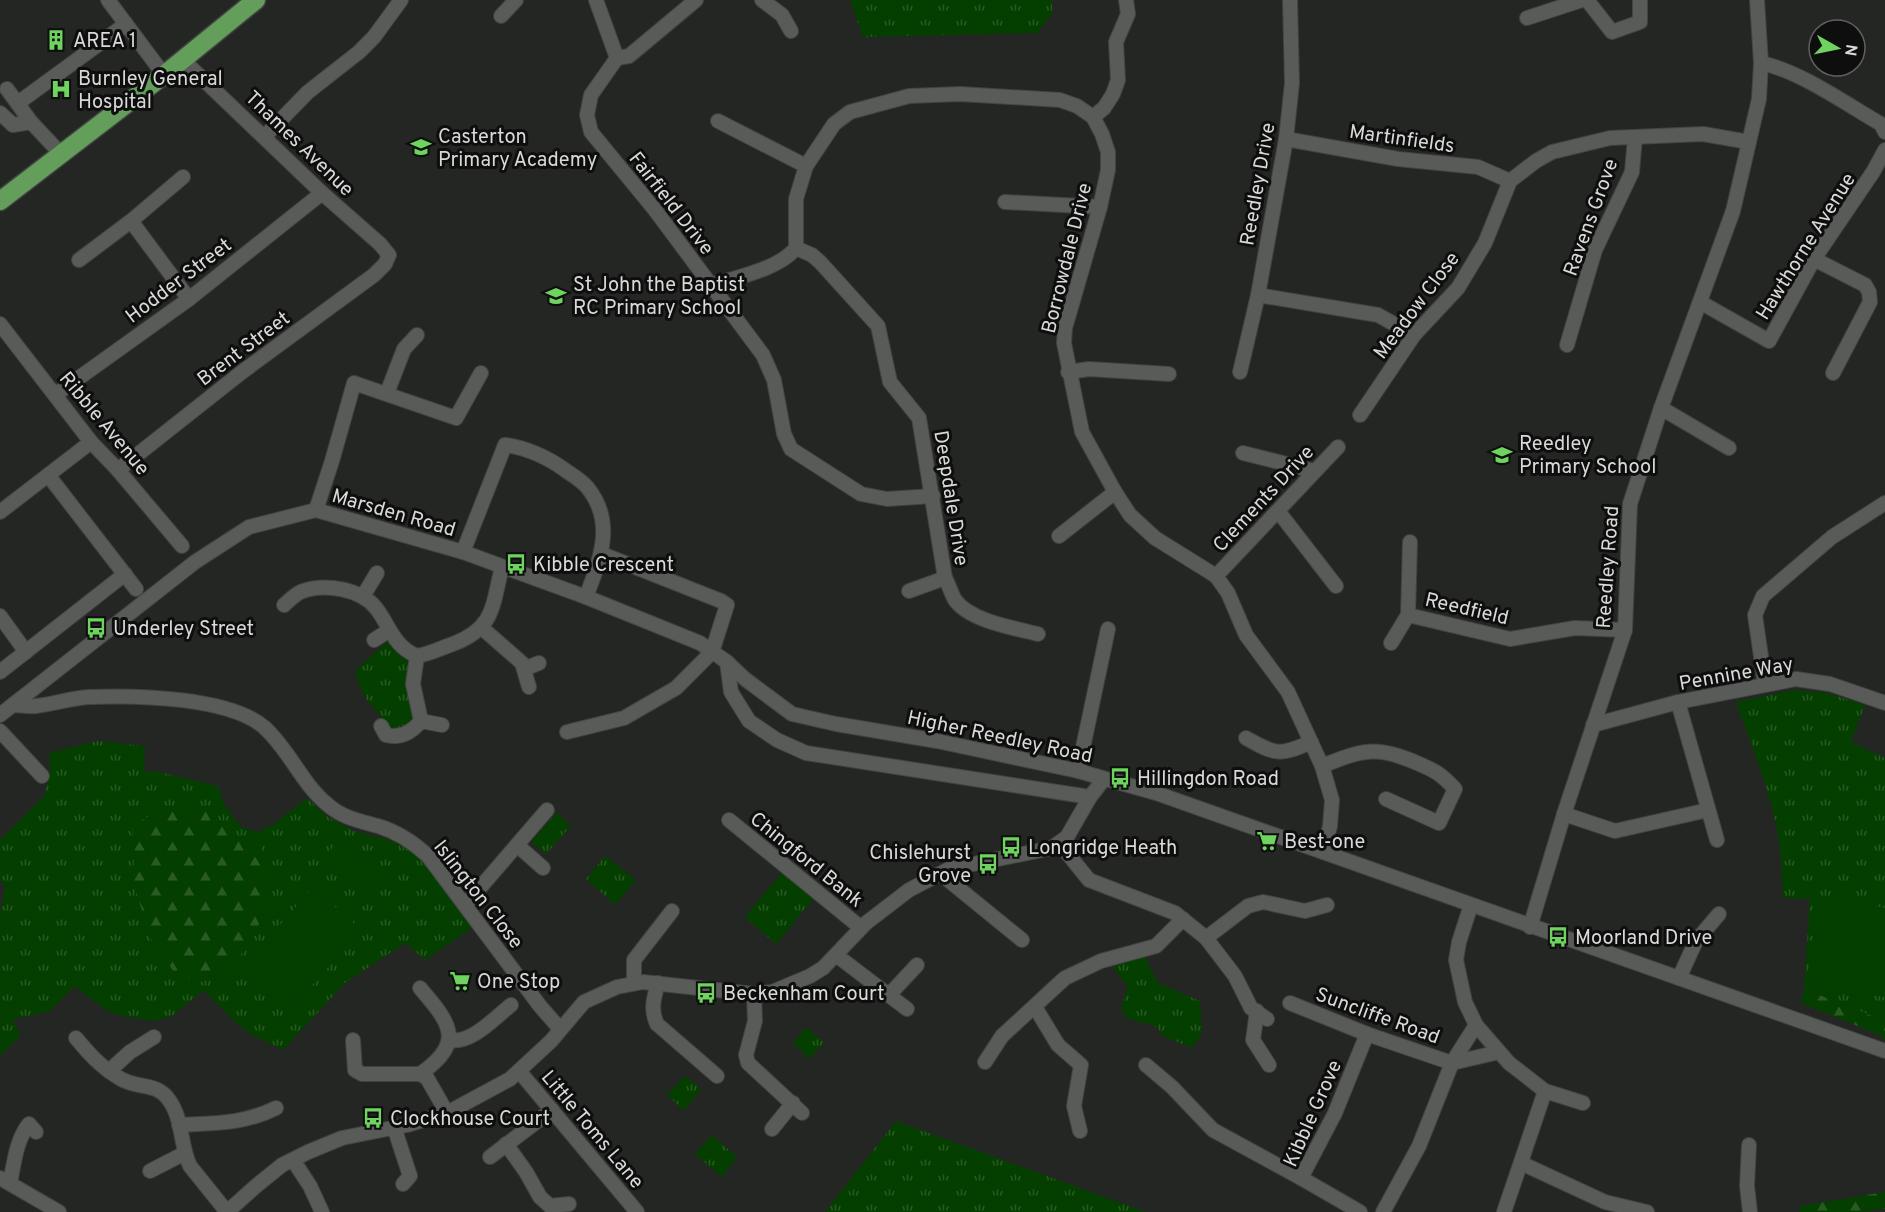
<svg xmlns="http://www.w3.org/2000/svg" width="1885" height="1212" font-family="Overpass,sans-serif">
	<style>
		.grass { fill: url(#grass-tufts) }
		.forest { fill: url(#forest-firs) }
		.garden { fill: #053f00 }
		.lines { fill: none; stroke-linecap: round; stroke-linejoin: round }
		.minor-casing { stroke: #414441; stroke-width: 16 }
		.highway-casing { stroke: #414441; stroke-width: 21 }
		.minor { stroke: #585b58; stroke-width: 14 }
		.highway { stroke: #639f5a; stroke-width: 18 }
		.labels { text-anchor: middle; stroke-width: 6; stroke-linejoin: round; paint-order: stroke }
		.poi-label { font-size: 20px; fill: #d9dad8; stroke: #0d0e0d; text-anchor: start }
		.street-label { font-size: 20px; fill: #d9dad8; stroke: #0d0e0d }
	</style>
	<defs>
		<pattern id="grass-tufts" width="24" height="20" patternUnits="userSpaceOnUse" patternTransform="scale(1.5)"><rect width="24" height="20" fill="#053f00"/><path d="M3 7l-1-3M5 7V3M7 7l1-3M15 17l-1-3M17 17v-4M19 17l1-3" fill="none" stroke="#295a24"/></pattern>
		<pattern id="forest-firs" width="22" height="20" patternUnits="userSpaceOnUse" patternTransform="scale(1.5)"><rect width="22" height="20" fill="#053f00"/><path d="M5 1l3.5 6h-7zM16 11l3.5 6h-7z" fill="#295a24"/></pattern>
	</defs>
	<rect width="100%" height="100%" fill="#232623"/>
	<g class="grass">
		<polygon points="850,0 1052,0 1052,14 1037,33 863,37"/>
		<path d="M388,641l22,19 4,60 -13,9 -7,1c-15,-17 -38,-36 -38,-60z"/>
		<path d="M1794,690l33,3 38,12 -14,37 34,16v263l-81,-32 6,-90 -27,-1c-1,-25 -2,-50 -7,-74 -9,-41 -26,-82 -40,-122z"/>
		<polygon points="97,741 145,746 144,771 159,772 218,786 224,804 241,827 258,832 274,824 307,798 326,816 354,831 393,841 418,856 473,927 425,960 405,943 345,983 283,1050 252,1035 233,1020 204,990 173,1015 156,1021 121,1016 104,1009 75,986 50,1011 12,1020 21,1035 0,1056 0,917 5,884 0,881 0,840 45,795 50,768 49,753"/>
		<polygon points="557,813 571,826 546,854 531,842"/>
		<polygon points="605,856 636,880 615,905 586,879"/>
		<polygon points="783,871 815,897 776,944 745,917"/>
		<polygon points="1144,955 1158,983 1200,1001 1202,1033 1192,1048 1163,1036 1157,1027 1126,1018 1121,1008 1128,987 1112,965"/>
		<polygon points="806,1027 824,1042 810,1059 793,1043"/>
		<polygon points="685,1076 701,1089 684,1111 667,1095"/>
		<polygon points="896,1121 1146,1212 825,1212"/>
		<polygon points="712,1135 737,1157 722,1177 695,1154"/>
	</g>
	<g class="forest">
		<polygon points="165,806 204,806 238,837 260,843 269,894 257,929 229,974 201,982 174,972 151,939 134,885 133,826"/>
		<polygon points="1804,989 1885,1021 1885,1040 1880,1035 1801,1003"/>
		<polygon points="1885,1192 1885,1209 1860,1212 1800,1212 1799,1206"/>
	</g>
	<g class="garden">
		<polygon points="346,835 384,874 363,894 325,855"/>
		<polygon points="313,887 361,930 287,1014 239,972"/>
		<polygon points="1822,896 1885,908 1885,997 1806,983"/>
	</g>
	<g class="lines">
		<g class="minor-casing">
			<g id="minor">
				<polyline points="108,0 164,75"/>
				<polyline points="596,0 617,58"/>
				<polyline points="762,0 782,15 791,31"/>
				<polyline points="1587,0 1612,32 1640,22 1640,0"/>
				<polyline points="501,16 516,0"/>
				<polyline points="1527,18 1582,0"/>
				<polyline points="617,58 591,95 587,115 591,132 655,210 763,355 774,380 784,434 791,449 861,494 887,499 933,496"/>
				<polyline points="617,58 629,56 696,0"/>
				<path d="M1761,63c39,8 85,41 120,61l4,8"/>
				<polyline points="7,89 31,122"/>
				<polyline points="18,103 126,24"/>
				<polyline points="0,113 13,125 31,122 61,154"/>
				<polyline points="1093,117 1104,108 1113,94 1118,80 1116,42 1128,14 1126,0"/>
				<polyline points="718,121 806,166"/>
				<polyline points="265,136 308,92 359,52 374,37 401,0"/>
				<polyline points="1286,139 1398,159 1478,167 1510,181"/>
				<polyline points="1005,202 1100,207"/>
				<polyline points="131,221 189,299"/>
				<polyline points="1814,259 1865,285 1869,292 1870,302 1833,373"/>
				<polyline points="79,260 131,221 183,177"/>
				<path d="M712,285c26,-8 67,-16 84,-37"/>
				<polyline points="1258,295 1378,315 1414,335"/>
				<polyline points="1700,302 1769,341 1814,259 1873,172 1885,150"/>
				<polyline points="0,324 91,442 118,470 182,546"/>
				<polyline points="1567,345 1595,250 1632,172 1635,137"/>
				<polyline points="1068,372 1089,369 1169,374"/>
				<polyline points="1240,372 1258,295 1286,139 1292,83 1290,0"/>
				<polyline points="387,393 404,349 417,335"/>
				<polyline points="55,395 189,299 322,193"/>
				<polyline points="1661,408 1729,448"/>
				<polyline points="1360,415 1414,335 1458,288 1485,243 1510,181 1536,161 1552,152 1610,138 1703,134 1749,142"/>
				<polyline points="1243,453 1314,471"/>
				<polyline points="118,470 242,372 374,275 385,264 389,255 380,244 322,193 183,60"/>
				<polyline points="48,475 136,589"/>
				<polyline points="316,510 332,461 354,383 456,418 481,373"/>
				<polyline points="1278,511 1336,586"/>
				<polyline points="0,512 91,442"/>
				<polyline points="1059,536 1115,492"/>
				<path d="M463,552l42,-107c20,2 44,13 60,25 7,5 16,10 22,17 29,35 13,73 -1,110"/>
				<polyline points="1216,576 1338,447"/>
				<polyline points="909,591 945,578"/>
				<polyline points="363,596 377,573"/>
				<path d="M284,605c6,-5 12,-12 19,-14 22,-8 58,-2 73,17 14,18 17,38 41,48 12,-2 24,-8 36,-12 42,-16 39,-38 49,-77"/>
				<polyline points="1408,615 1510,639 1575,628 1625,630"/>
				<polyline points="0,616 26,652"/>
				<polyline points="482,628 522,663 529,687"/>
				<path d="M1038,634c-24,-6 -68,-13 -83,-34 -4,-7 -6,-15 -10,-22l-26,-160 -29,-36 -12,-56 -58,-64 -8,-7 -16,-7v-49l10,-33 28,-42 16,-12 59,-16 51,-2 100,6 17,6 16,11 9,17 6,18v18l-8,37 -35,121 -1,15 18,89 33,60 15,23 25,23 61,38 12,17 18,42 42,57 34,74 10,34 -2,26 -7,26"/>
				<polyline points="374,640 388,631"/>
				<polyline points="1391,643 1408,615 1410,542"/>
				<polyline points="727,662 731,692 749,721 777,740 806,753 1090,797"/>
				<polyline points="524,669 539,663"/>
				<polyline points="0,672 125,574"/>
				<polyline points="1765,684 1755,615 1763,596 1832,537 1885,503"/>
				<polyline points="1678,702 1717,840"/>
				<path d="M13,705c7,0 15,2 23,1 18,-2 35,-8 53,-9 46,-2 142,0 176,31 25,23 37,56 63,77 15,13 32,16 50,21 20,6 35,16 50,30l112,150 20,23"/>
				<polyline points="0,715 195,562 249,527 316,510 463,552 586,597 700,643 727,662 745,679 792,714 836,724 937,741 1078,771 1156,793 1885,1051"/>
				<polyline points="421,721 442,725"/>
				<polyline points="1593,725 1678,702 1796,679 1830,684 1885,703"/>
				<path d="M381,726l5,9c15,4 26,-3 35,-14l-8,-37 4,-28"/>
				<polyline points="0,731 42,776"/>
				<polyline points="567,732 624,718 676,688 712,652 727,605 721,601 602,554"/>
				<path d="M1246,738c30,17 34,18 65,4"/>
				<path d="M1322,766c40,-16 54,-21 95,-3 19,8 24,11 38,26l-16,34 -53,-24"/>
				<polyline points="1078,771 1108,629"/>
				<polyline points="1564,814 1615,831 1708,810"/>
				<polyline points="729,820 860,927"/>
				<polyline points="1059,843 1089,880 1175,913 1206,938 1235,976 1251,1008 1267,1019"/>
				<polyline points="517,845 543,868"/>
				<polyline points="941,874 1022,940"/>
				<polyline points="466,904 547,810"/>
				<polyline points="1471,905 1459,942 1456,960 1465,1002 1476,1025 1509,1063 1545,1091 1583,1103"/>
				<polyline points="1530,927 1564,814 1625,630 1630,504 1661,408 1733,211 1759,99 1761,63 1757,0"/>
				<polyline points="1206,938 1248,906 1263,902 1305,911 1327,905"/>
				<polyline points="836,955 907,1009"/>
				<polyline points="1679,978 1696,941 1719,914"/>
				<polyline points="634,982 634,960 672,911"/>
				<path d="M658,983c-4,15 -8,26 -1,41l60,52"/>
				<path d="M420,988c30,35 46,54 0,86"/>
				<polyline points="754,994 755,1021 746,1055 748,1063 802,1113"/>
				<polyline points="889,995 917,965"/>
				<polyline points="1290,1003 1367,1034 1452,1063 1499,1052"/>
				<polyline points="1035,1007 1058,1045 1081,1065 1074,1106 1080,1131"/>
				<polyline points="1257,1011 1253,1040 1269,1065"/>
				<path d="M76,1038c14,17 26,30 45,41 17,10 36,3 48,21 14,19 11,45 21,66l37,46 29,-26 26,-21 26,-13 34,-14 65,-13 40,-12 63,-34 41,-38 33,-39 33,-15 26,-5 111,12 18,-2 38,-16 13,-8 43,-45 43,-33 40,-21 103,-21 15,-11 23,-40 14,-18"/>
				<polyline points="353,1040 355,1070 362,1074 420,1074 427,1078 447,1113"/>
				<path d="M449,1040c23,4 45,-22 62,-35"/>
				<polyline points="985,1062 1002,1036 1065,978 1101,961 1156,946 1183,919"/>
				<polyline points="1146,1065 1172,1087 1213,1130 1301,1178"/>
				<polyline points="109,1071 130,1052 154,1037"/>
				<polyline points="519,1071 637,1212"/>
				<path d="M179,1125c35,-2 65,-1 97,-17"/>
				<polyline points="394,1127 410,1176 403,1184"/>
				<polyline points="772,1129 793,1103"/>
				<polyline points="506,1144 526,1172 540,1197 550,1206 569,1204"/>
				<polyline points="1749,1145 1747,1186 1750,1212"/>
				<polyline points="490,1157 552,1110"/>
				<polyline points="293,1160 310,1186 322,1212"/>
				<polyline points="1521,1163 1605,1202 1647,1212"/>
				<polyline points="150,1171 185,1153"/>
				<polyline points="0,1178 59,1212"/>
				<path d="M10,1183c4,-19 6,-43 19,-59l7,8"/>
				<polyline points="1360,1212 1301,1178 1335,1113 1367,1034"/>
				<polyline points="1383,1212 1419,1146 1452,1063 1476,1025"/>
				<polyline points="1504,1212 1545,1091"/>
			</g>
		</g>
		<g class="highway-casing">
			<polyline id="highway" points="0,201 164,75 256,0"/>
		</g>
		<use href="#minor" class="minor"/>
		<use href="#highway" class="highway"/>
	</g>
	<defs>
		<g id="building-bare" transform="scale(1.62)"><path d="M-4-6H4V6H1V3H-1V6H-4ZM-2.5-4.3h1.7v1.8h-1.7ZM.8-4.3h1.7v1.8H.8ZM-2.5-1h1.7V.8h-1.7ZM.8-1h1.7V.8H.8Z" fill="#6fd360" stroke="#0d0e0d" stroke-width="2.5" paint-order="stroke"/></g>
		<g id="hospital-bare" transform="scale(1.62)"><path d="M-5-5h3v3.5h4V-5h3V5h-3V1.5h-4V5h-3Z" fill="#6fd360" stroke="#0d0e0d" stroke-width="2.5" paint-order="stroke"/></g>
		<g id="school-bare" transform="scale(1.62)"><path d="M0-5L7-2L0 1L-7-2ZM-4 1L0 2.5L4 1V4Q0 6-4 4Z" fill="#6fd360" stroke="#0d0e0d" stroke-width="2.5" paint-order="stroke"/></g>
		<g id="bus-bare" transform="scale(1.62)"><path d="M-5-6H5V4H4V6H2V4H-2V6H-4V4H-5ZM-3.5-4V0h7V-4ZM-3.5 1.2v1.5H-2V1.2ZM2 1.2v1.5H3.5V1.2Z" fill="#6fd360" stroke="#0d0e0d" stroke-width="2.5" paint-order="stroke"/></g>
		<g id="supermarket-bare" transform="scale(1.62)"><path d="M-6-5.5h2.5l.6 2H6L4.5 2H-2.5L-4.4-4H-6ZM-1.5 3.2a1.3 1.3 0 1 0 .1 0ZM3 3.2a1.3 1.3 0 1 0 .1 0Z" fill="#6fd360" stroke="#0d0e0d" stroke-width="2.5" paint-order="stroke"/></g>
	</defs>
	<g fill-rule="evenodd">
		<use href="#building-bare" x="56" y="40"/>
		<use href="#hospital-bare" x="61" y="89"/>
		<use href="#school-bare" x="421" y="147"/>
		<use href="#school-bare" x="556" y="296"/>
		<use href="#school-bare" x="1502" y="455"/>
		<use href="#bus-bare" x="516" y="564"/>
		<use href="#bus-bare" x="96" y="628"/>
		<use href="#bus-bare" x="1120" y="778"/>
		<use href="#supermarket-bare" x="1267" y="841"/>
		<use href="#bus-bare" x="1011" y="847"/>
		<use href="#bus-bare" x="988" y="864"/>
		<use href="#bus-bare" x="1558" y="937"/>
		<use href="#supermarket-bare" x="460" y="981"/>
		<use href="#bus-bare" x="706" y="993"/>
		<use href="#bus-bare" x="373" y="1118"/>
	</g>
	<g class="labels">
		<g class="poi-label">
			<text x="73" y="47">AREA 1</text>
			<text x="78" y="85">Burnley General<tspan x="78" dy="23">Hospital</tspan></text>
			<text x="438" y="143">Casterton<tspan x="438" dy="23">Primary Academy</tspan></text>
			<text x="573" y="291">St John the Baptist<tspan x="573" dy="23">RC Primary School</tspan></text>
			<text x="1519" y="450">Reedley<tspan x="1519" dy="23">Primary School</tspan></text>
			<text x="533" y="571">Kibble Crescent</text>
			<text x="113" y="635">Underley Street</text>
			<text x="1137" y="785">Hillingdon Road</text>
			<text x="1284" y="848">Best-one</text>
			<text x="1028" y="854">Longridge Heath</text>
			<text x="971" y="859" text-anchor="end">Chislehurst<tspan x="971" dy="23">Grove</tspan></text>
			<text x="1575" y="944">Moorland Drive</text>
			<text x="477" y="988">One Stop</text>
			<text x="723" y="1000">Beckenham Court</text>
			<text x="390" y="1125">Clockhouse Court</text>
		</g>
		<g class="street-label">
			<text transform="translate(1402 138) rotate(8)" y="7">Martinfields</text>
			<text transform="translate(300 143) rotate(44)" y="7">Thames Avenue</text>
			<text transform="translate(1257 184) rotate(-80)" y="7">Reedley Drive</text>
			<text transform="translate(672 203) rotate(52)" y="7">Fairfield Drive</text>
			<text transform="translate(1590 217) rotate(-70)" y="7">Ravens Grove</text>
			<text transform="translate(1805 246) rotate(-58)" y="7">Hawthorne Avenue</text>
			<text transform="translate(1066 258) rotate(-76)" y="7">Borrowdale Drive</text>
			<text transform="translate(178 280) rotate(-37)" y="7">Hodder Street</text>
			<text transform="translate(1416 305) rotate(-53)" y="7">Meadow Close</text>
			<text transform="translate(243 348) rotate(-37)" y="7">Brent Street</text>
			<text transform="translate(105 423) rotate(50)" y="7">Ribble Avenue</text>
			<text transform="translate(952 498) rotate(81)" y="7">Deepdale Drive</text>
			<text transform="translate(1263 498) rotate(-47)" y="7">Clements Drive</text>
			<text transform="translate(394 512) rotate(16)" y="7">Marsden Road</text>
			<text transform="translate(1607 567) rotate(-86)" y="7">Reedley Road</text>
			<text transform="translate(1467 608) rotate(13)" y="7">Reedfield</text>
			<text transform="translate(1736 673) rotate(-10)" y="7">Pennine Way</text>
			<text transform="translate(1000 736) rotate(12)" y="7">Higher Reedley Road</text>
			<text transform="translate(807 859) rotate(39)" y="7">Chingford Bank</text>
			<text transform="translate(479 894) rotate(52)" y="7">Islington Close</text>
			<text transform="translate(1378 1015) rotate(20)" y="7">Suncliffe Road</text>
			<text transform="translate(1312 1113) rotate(-66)" y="7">Kibble Grove</text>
			<text transform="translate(593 1129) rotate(50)" y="7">Little Toms Lane</text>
		</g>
	</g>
	<g transform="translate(1837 48) rotate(99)"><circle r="28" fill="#0d0e0d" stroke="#5f605e" stroke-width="1.5"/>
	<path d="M0-4.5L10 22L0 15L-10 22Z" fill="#6fd360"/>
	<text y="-9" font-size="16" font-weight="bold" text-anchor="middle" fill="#d9dad8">N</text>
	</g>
</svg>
